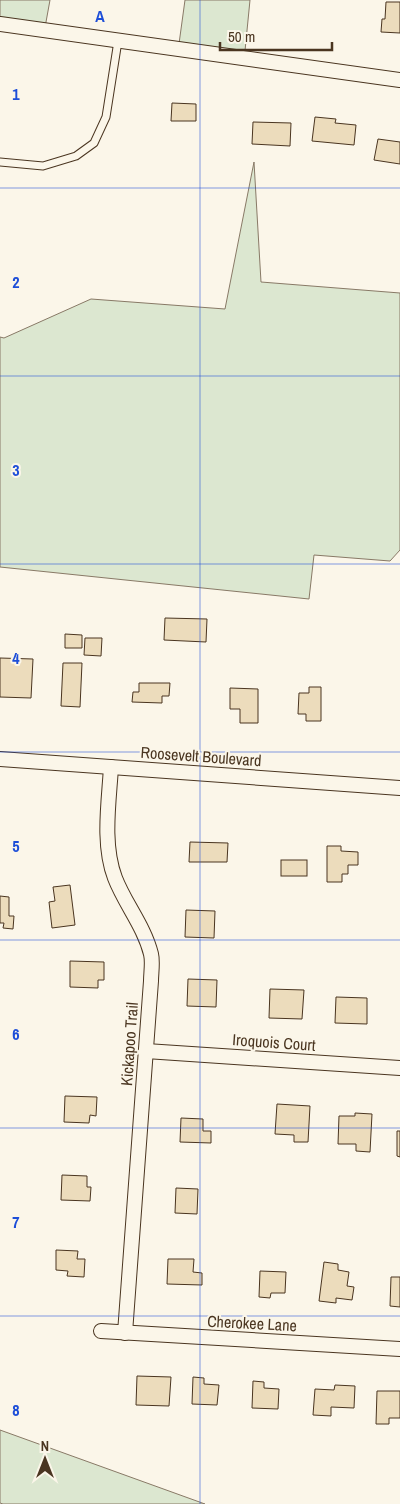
<svg xmlns="http://www.w3.org/2000/svg" width="400" height="1504" font-family="'Archivo Narrow',sans-serif">
	<style>
		.green { fill: #dce7d0; stroke: #887966 }
		.building { fill: #ecdcbc; stroke: #4a3520 }
		.lines { fill: none; stroke-linecap: round; stroke-linejoin: round }
		.lane-casing { stroke: #4a3520; stroke-width: 9 }
		.street-casing { stroke: #4a3520; stroke-width: 16 }
		.lane { stroke: #fbf6e9; stroke-width: 7 }
		.street { stroke: #fbf6e9; stroke-width: 14 }
		.grid { fill: none; stroke: #1d4ed8; stroke-width: 1; stroke-opacity: 0.55 }
		.labels { text-anchor: middle; stroke-width: 4; stroke-linejoin: round; paint-order: stroke }
		.street-label { font-size: 16px; fill: #4a3520; stroke: #fbf6e9 }
		.grid-label { font-size: 16px; text-anchor: middle; font-weight: bold; fill: #1d4ed8; stroke: #fbf6e9; stroke-width: 4; stroke-linejoin: round; paint-order: stroke }
	</style>
	<rect width="100%" height="100%" fill="#fbf6e9"/>
	<g class="green">
		<polygon points="0,0 50,0 44,33 0,28"/>
		<polygon points="185,0 250,0 244,61 178,51"/>
		<polygon points="254,162 261,282 400,293 400,550 390,561 314,555 309,599 0,567 0,337 4,338 91,299 225,309"/>
		<polygon points="0,1430 205,1504 3,1504 0,1503"/>
	</g>
	<g class="building">
		<polygon points="386,2 400,2 400,33 381,32 382,19 385,19"/>
		<polygon points="172,103 196,104 196,121 171,121"/>
		<polygon points="315,117 336,119 335,123 356,125 354,145 312,141"/>
		<polygon points="253,122 291,123 290,146 252,144"/>
		<polygon points="378,139 400,142 400,164 374,160"/>
		<polygon points="165,618 207,619 206,642 164,640"/>
		<polygon points="65,634 82,635 82,648 65,648"/>
		<polygon points="85,638 102,638 101,656 84,655"/>
		<polygon points="0,658 33,659 31,698 0,697"/>
		<polygon points="63,663 82,663 80,707 61,706"/>
		<polygon points="139,683 170,683 169,696 162,696 162,703 132,702 133,692 139,692"/>
		<polygon points="309,687 321,687 321,721 306,721 306,714 298,714 299,693 309,693"/>
		<polygon points="230,688 258,689 258,723 240,723 240,709 230,709"/>
		<polygon points="190,842 228,843 227,862 189,862"/>
		<polygon points="327,846 341,846 341,851 358,852 358,865 348,865 348,874 342,874 342,882 327,882"/>
		<rect x="281" y="860" width="26" height="16"/>
		<polygon points="70,885 75,925 52,928 49,902 55,901 53,887"/>
		<polygon points="0,896 9,897 9,916 14,916 13,929 3,928 4,923 0,923"/>
		<polygon points="186,910 215,911 214,938 185,937"/>
		<polygon points="70,961 104,962 104,980 98,980 98,988 70,987"/>
		<polygon points="188,979 217,980 216,1007 187,1006"/>
		<polygon points="270,989 304,990 302,1019 269,1018"/>
		<polygon points="336,997 367,998 367,1024 335,1023"/>
		<polygon points="65,1096 97,1097 96,1116 90,1115 89,1123 64,1122"/>
		<polygon points="277,1104 310,1106 308,1142 294,1142 294,1135 275,1134"/>
		<polygon points="355,1113 372,1114 370,1152 356,1151 356,1144 338,1144 339,1116 355,1116"/>
		<polygon points="181,1118 203,1119 203,1131 211,1131 211,1143 180,1142"/>
		<polygon points="397,1131 400,1131 400,1157 397,1156"/>
		<polygon points="62,1175 87,1176 87,1187 91,1187 90,1201 61,1200"/>
		<polygon points="176,1188 198,1189 197,1214 175,1213"/>
		<polygon points="56,1250 78,1251 77,1259 85,1259 84,1277 67,1276 68,1271 56,1270"/>
		<polygon points="168,1259 194,1259 193,1272 202,1273 202,1285 167,1284"/>
		<polygon points="324,1262 338,1264 338,1270 349,1272 347,1286 354,1287 352,1300 336,1298 336,1303 319,1301"/>
		<polygon points="260,1271 286,1272 285,1293 271,1293 270,1298 259,1297"/>
		<polygon points="391,1277 400,1277 400,1307 390,1306"/>
		<polygon points="137,1376 171,1377 169,1406 136,1405"/>
		<polygon points="193,1377 204,1378 204,1384 219,1385 217,1405 192,1404"/>
		<polygon points="253,1381 264,1382 264,1388 279,1389 278,1409 252,1408"/>
		<polygon points="335,1385 355,1386 354,1408 331,1407 331,1416 313,1415 315,1389 334,1390"/>
		<polygon points="377,1391 400,1391 400,1418 389,1418 389,1424 376,1424"/>
	</g>
	<g class="lines">
		<g class="lane-casing">
			<polyline id="lane" points="0,162 43,166 76,156 94,143 106,117 118,41"/>
		</g>
		<g class="street-casing">
			<g id="street">
				<polyline points="0,24 400,80"/>
				<polyline points="0,759 400,788"/>
				<path d="M111,767c-2,35 -9,77 4,111 10,26 29,48 36,76 2,8 0,19 0,27l-26,352"/>
				<polyline points="146,1051 400,1068"/>
				<polyline points="101,1331 400,1349"/>
			</g>
		</g>
		<use href="#lane" class="lane"/>
		<use href="#street" class="street"/>
	</g>
	<path class="grid" d="M200,0v1504M0,188h400M0,376h400M0,564h400M0,752h400M0,940h400M0,1128h400M0,1316h400"/>
	<g class="labels">
		<g class="street-label">
			<text transform="translate(201 756) rotate(4)" y="6">Roosevelt Boulevard</text>
			<text transform="translate(274 1042) rotate(4)" y="6">Iroquois Court</text>
			<text transform="translate(129 1044) rotate(-86)" y="6">Kickapoo Trail</text>
			<text transform="translate(252 1323) rotate(3)" y="6">Cherokee Lane</text>
		</g>
	</g>
	<g class="grid-label">
		<text x="100" y="22">A</text>
		<text x="16" y="100">1</text>
		<text x="16" y="288">2</text>
		<text x="16" y="476">3</text>
		<text x="16" y="664">4</text>
		<text x="16" y="852">5</text>
		<text x="16" y="1040">6</text>
		<text x="16" y="1228">7</text>
		<text x="16" y="1416">8</text>
	</g>
	<g transform="translate(45 1459)" stroke="#fbf6e9" stroke-width="4" paint-order="stroke">
	<path d="M0-4L9 19L0 12L-9 19Z" fill="#4a3520"/>
	<text y="-8" font-size="14" font-weight="bold" text-anchor="middle" fill="#4a3520">N</text>
	</g>
	<path d="M220 42v8h112v-8" fill="none" stroke="#4a3520" stroke-width="2.5"/>
	<text x="228" y="42" font-size="15" fill="#4a3520" stroke="#fbf6e9" stroke-width="4" paint-order="stroke">50 m</text>
</svg>
